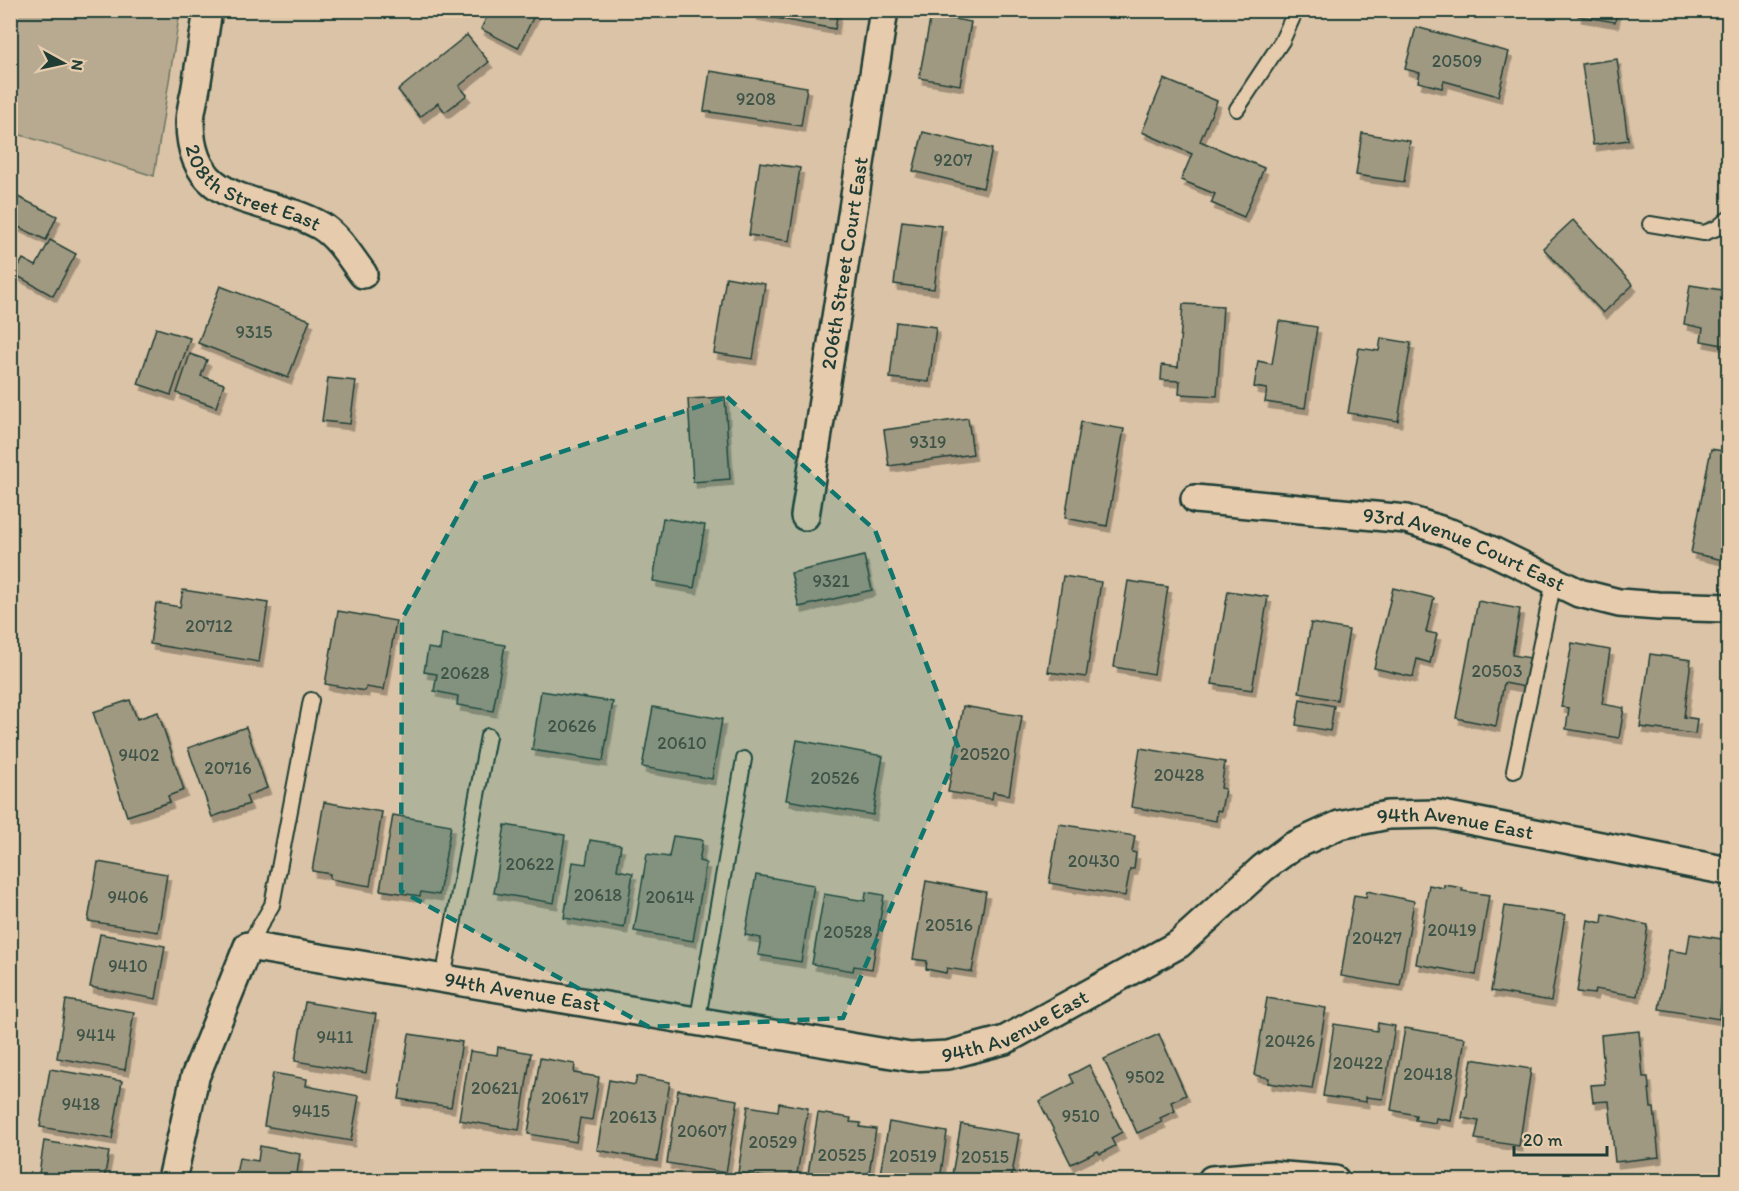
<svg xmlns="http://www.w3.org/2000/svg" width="1739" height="1191" font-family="Itim,sans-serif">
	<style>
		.green { fill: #b7aa91; stroke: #6b7462; stroke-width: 1.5 }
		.building { fill: #a09982; stroke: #1f3d34; stroke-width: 1.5; filter: url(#shadow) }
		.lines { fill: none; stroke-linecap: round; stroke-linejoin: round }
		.lane-casing { stroke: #1f3d34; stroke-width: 18 }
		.street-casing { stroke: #1f3d34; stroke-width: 32 }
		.lane { stroke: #e6ccad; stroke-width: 14 }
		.street { stroke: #e6ccad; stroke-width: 27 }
		.marked { fill: #0f766e; fill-opacity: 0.2; stroke: #0f766e; stroke-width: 4.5; stroke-dasharray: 12 8; stroke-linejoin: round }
		.labels { text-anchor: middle; stroke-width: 4.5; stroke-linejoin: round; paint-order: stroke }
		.number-label { font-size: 18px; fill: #3f5448 }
		.street-label { font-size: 21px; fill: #1f3d34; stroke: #e6ccad }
	</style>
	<defs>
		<filter id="shadow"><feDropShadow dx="3.5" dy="6" stdDeviation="0" flood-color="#0004"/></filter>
	</defs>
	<rect width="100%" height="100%" fill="#dac3a6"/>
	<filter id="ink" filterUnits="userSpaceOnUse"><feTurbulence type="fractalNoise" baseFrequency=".0167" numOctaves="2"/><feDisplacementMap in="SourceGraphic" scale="12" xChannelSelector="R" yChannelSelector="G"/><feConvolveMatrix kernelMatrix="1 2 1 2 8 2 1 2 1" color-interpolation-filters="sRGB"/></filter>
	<g filter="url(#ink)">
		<polygon class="green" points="10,11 180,11 154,176 11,132"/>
		<g class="building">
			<polygon points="490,10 537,10 518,48 481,29"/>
			<polygon points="755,10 838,10 835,29 754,14"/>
			<polygon points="1579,10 1617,10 1615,22 1578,16"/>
			<polygon points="931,15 971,22 960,85 919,78"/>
			<polygon points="1416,27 1509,52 1498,96 1444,81 1442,88 1418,82 1420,73 1405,69"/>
			<polygon points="467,35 489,62 459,86 467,95 445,112 438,103 420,117 398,90"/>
			<polygon points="1617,59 1628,140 1593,145 1582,64"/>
			<polygon points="710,71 807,87 801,126 704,111"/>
			<polygon points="1164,79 1217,101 1200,141 1264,168 1244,217 1211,203 1215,194 1181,180 1192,154 1142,132"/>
			<polygon points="923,132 992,149 983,188 913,171"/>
			<polygon points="1362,133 1410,141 1404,182 1356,175"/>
			<polygon points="760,162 800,168 789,241 749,235"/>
			<polygon points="14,195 57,216 46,240 10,223 10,203"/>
			<polygon points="1573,220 1633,285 1603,313 1543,248"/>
			<polygon points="902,221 942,226 934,289 894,284"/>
			<polygon points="50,240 76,254 53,296 14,274 23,259 36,266"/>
			<polygon points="726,277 765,284 753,359 714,353"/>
			<polygon points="1690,285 1728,291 1728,346 1701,341 1703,328 1684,324"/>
			<polygon points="220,286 310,320 288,378 198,343"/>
			<polygon points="1183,304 1223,306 1217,396 1179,394 1180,381 1161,380 1162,365 1178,367"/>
			<polygon points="1279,321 1317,327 1305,408 1265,402 1267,389 1254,387 1258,361 1272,364"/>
			<polygon points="896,322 936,327 929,382 890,378"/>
			<polygon points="156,328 190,338 171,395 138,384"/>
			<polygon points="1381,338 1411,343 1398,421 1348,413 1359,348 1379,351"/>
			<polygon points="190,354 207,360 201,376 224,384 216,407 177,393"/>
			<polygon points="328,378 356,381 350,424 322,421"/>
			<polygon points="725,397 730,479 693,482 688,399"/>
			<polygon points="968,418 973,454 889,466 884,430"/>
			<polygon points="1081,422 1124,429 1107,526 1065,518"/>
			<polygon points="1711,449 1728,452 1728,561 1691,553"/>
			<polygon points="663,518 705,525 694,588 653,581"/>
			<polygon points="864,556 872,590 799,607 791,573"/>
			<polygon points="1063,576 1101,582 1086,677 1048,672"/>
			<polygon points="1128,581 1168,587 1154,674 1114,667"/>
			<polygon points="1393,588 1434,598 1426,632 1437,634 1430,663 1417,659 1413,677 1374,668"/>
			<polygon points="183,590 268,603 259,662 150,644 156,603 180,607"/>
			<polygon points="1228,591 1268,597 1252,690 1212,684"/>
			<polygon points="1478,601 1520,609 1512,655 1531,658 1525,687 1504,683 1496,726 1456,718"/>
			<polygon points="338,611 396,621 384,690 366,687 365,691 325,684"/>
			<polygon points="1311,623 1349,630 1337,700 1299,693"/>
			<polygon points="442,634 505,645 493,711 457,705 458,696 434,691 437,674 424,672 428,648 440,650"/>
			<polygon points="1572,643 1610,650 1602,704 1624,708 1619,738 1566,729 1569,708 1561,707"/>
			<polygon points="1650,654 1691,660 1684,717 1697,719 1695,734 1640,727"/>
			<polygon points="541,691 613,702 603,761 532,750"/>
			<polygon points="1300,699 1334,706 1330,731 1296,725"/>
			<polygon points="130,700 137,719 158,712 184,790 168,796 170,802 127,816 93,712"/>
			<polygon points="963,706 1022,716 1009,795 993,792 992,799 948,792"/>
			<polygon points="653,707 722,719 712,779 642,767"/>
			<polygon points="1727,726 1728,726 1728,755 1722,754"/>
			<polygon points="246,727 267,788 246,796 249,804 212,817 188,748"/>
			<polygon points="797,740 883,756 873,815 786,800"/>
			<polygon points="1140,748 1225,762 1221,788 1225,789 1221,811 1217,810 1216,821 1131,807"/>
			<polygon points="1728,770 1728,794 1724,794"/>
			<polygon points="324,802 382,812 370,886 330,879 330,874 312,871"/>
			<polygon points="393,815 451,825 439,895 421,892 420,896 380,890"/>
			<polygon points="1059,824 1135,836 1132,852 1136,853 1134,869 1130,869 1125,896 1049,883"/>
			<polygon points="505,825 565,835 554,903 494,893"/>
			<polygon points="673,836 703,840 699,861 706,863 693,941 634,931 647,854 669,857"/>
			<polygon points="590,840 621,845 617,870 633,873 624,928 564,918 573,862 586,864"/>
			<polygon points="98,862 167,874 158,932 88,921"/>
			<polygon points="756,875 814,885 801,962 758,955 761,938 745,935"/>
			<polygon points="926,881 986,892 972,972 947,968 946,973 926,969 927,961 913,959"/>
			<polygon points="1429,885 1444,888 1444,885 1463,888 1462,891 1489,895 1476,975 1416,964"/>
			<polygon points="1367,891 1414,901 1400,986 1341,976 1354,895 1366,897"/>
			<polygon points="866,892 884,895 872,969 854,966 853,971 812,964 824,894 865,901"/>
			<polygon points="1505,906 1565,915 1551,1001 1491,991"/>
			<polygon points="1603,914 1648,925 1637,996 1595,989 1594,994 1577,992 1588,920 1602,923"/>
			<polygon points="100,934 165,946 156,999 90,987"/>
			<polygon points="1690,934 1728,940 1728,961 1719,1019 1659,1009 1669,950 1687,953"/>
			<polygon points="1267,998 1326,1008 1312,1089 1268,1083 1269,1078 1254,1075"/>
			<polygon points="66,1000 134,1012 125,1070 57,1058"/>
			<polygon points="305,1002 376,1014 366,1073 295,1061"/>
			<polygon points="1378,1023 1395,1026 1383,1099 1366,1097 1366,1102 1323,1096 1334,1024 1377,1031"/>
			<polygon points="1405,1028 1465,1038 1451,1121 1436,1118 1435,1123 1415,1120 1416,1115 1391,1110"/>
			<polygon points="1639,1031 1643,1077 1648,1077 1651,1108 1654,1108 1659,1157 1615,1162 1609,1101 1593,1102 1591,1085 1605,1084 1601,1035"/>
			<polygon points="409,1034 462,1042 451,1107 399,1099"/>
			<polygon points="1159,1034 1186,1095 1171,1102 1175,1111 1160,1118 1162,1122 1137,1133 1104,1059"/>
			<polygon points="498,1047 531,1053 519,1130 459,1120 470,1051 497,1055"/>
			<polygon points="540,1058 575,1064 574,1073 599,1077 592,1120 580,1118 576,1142 528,1134"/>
			<polygon points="1472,1059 1531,1069 1519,1146 1475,1139 1479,1121 1462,1118"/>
			<polygon points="1089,1065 1122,1132 1111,1138 1115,1146 1100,1154 1098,1151 1071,1164 1039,1101 1074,1083 1070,1075"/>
			<polygon points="50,1069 122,1081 112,1139 40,1127"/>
			<polygon points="273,1073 307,1079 306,1086 359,1096 351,1141 264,1126"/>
			<polygon points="637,1076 670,1082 657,1161 597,1150 609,1080 635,1085"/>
			<polygon points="678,1090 738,1100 726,1173 667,1163"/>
			<polygon points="779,1103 808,1108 796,1180 783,1180 738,1173 748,1106 778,1111"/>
			<polygon points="818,1113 851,1118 850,1122 861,1123 860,1127 876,1129 868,1180 807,1180"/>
			<polygon points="889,1122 947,1132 940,1180 879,1180"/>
			<polygon points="961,1124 1019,1134 1011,1180 951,1180"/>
			<polygon points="44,1141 109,1152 104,1180 38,1180"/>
			<polygon points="260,1146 300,1154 296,1180 235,1180 239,1158 258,1161"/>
		</g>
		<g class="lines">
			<g class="lane-casing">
				<g id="lane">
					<polyline points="1237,109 1282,41 1296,10"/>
					<polyline points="1650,224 1704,233 1717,228 1728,219"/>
					<polyline points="1514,771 1554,581"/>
					<polyline points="248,946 272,905 311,700"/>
					<polyline points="443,979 488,736"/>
					<polyline points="697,1023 744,759"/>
				</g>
			</g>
			<g class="street-casing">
				<g id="street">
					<path id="s1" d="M208,10c-4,26 -8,52 -12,77 -2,12 -6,25 -6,36 1,88 76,71 131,103 18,11 29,31 42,48"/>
					<path id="s2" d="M1195,499l211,20 44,14 40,17 89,43 40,10 39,3 70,2"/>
					<path id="s3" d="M805,516l79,-506"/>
					<path id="s4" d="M172,1180l23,-103 53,-131 662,111 38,-2 57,-15 174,-96 84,-76 28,-21 48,-22 49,-10 50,-1 290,57"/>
					<polyline points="1212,1180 1272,1175 1335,1180"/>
				</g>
			</g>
			<use href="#lane" class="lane"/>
			<use href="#street" class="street"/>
		</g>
	</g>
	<path class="marked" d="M727,397l148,133 84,219 -116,269 -194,9 -248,-136 1,-272 75,-139z"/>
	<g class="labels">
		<g class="number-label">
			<text x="1457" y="67">20509</text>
			<text x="756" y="105">9208</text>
			<text x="953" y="166">9207</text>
			<text x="254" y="338">9315</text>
			<text x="928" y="448">9319</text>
			<text x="831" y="587">9321</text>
			<text x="209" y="632">20712</text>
			<text x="1497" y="677">20503</text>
			<text x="465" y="679">20628</text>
			<text x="572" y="732">20626</text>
			<text x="682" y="749">20610</text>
			<text x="985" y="760">20520</text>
			<text x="139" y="761">9402</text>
			<text x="228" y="774">20716</text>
			<text x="1179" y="781">20428</text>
			<text x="835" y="784">20526</text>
			<text x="1094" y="867">20430</text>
			<text x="530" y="870">20622</text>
			<text x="598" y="901">20618</text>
			<text x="128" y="903">9406</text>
			<text x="670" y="903">20614</text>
			<text x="949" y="931">20516</text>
			<text x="1452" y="936">20419</text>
			<text x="848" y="938">20528</text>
			<text x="1377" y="944">20427</text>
			<text x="128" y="972">9410</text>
			<text x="96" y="1041">9414</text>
			<text x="335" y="1043">9411</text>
			<text x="1290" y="1047">20426</text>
			<text x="1358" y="1069">20422</text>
			<text x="1428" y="1080">20418</text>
			<text x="1145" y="1083">9502</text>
			<text x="495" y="1094">20621</text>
			<text x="565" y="1104">20617</text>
			<text x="81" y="1110">9418</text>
			<text x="311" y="1117">9415</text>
			<text x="1081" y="1122">9510</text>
			<text x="633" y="1123">20613</text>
			<text x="702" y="1137">20607</text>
			<text x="773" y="1148">20529</text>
			<text x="842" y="1161">20525</text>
			<text x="913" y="1162">20519</text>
			<text x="985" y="1163">20515</text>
		</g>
		<g class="street-label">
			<text dy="7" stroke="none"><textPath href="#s1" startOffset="216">208th Street East</textPath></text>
			<text dy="7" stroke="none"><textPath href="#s3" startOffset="256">206th Street Court East</textPath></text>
			<text dy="7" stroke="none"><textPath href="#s2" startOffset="276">93rd Avenue Court East</textPath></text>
			<text dy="7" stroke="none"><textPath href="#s4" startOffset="1533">94th Avenue East</textPath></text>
			<text dy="7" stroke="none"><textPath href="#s4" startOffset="525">94th Avenue East</textPath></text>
			<text dy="7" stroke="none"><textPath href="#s4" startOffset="1029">94th Avenue East</textPath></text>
		</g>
	</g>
	<rect width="1739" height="1191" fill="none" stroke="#e6ccad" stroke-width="36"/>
	<rect x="18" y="18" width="1703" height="1155" fill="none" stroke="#1f3d34" stroke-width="2" filter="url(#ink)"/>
	<g transform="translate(63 63) rotate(98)" stroke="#e6ccad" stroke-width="4.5" paint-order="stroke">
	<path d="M0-4.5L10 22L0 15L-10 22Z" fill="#1f3d34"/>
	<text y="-9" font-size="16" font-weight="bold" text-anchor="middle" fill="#1f3d34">N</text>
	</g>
	<path d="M1514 1146v9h93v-9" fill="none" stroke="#1f3d34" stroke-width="3"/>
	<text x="1523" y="1146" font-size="18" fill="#1f3d34" stroke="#e6ccad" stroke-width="4.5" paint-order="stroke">20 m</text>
</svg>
